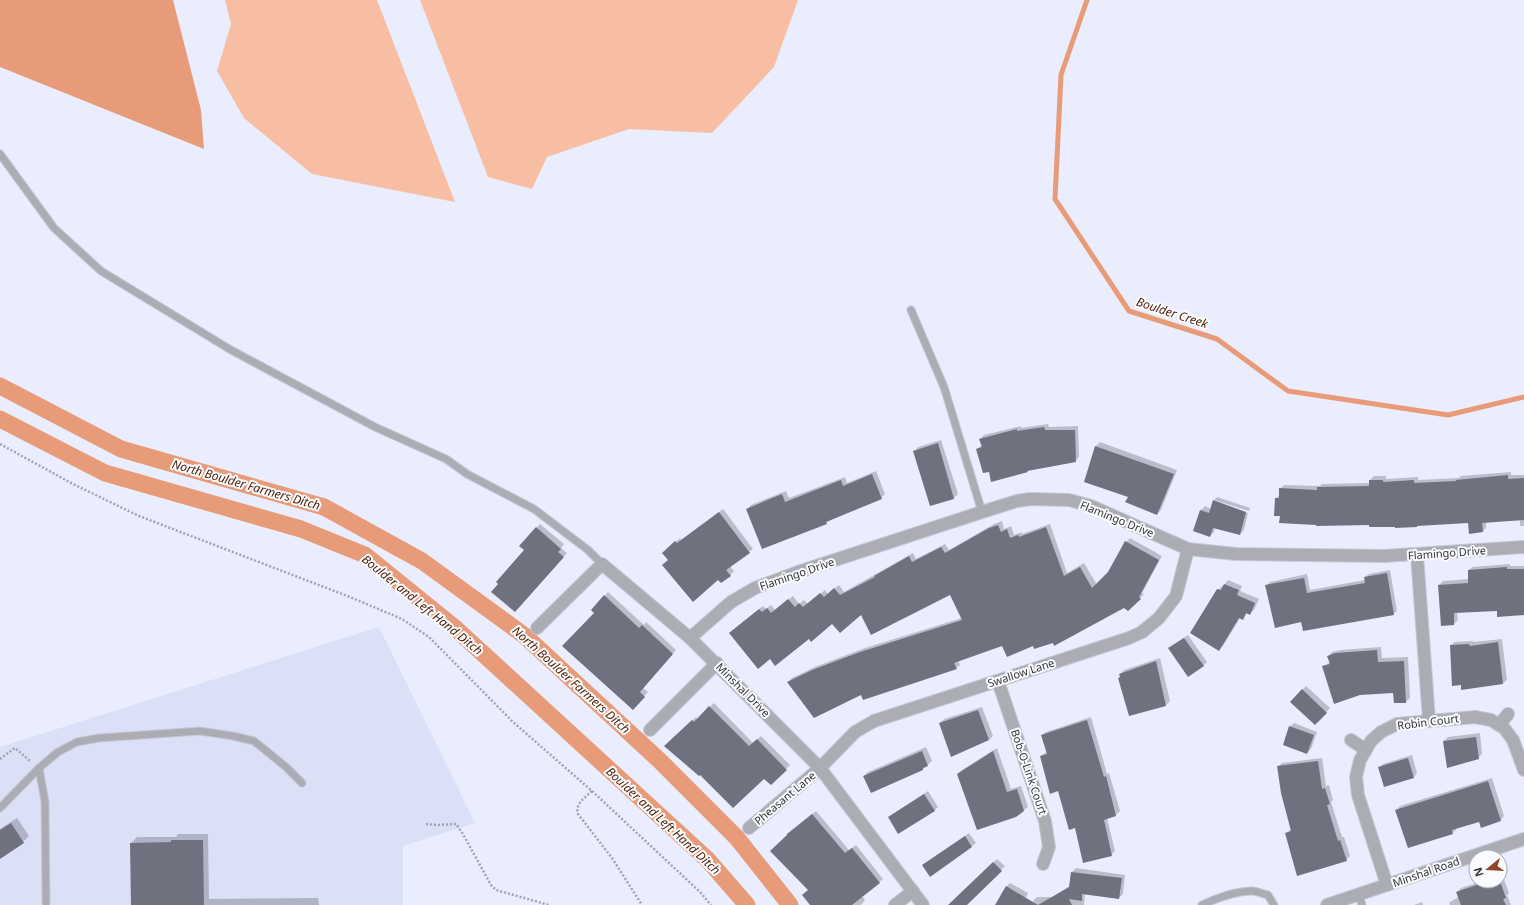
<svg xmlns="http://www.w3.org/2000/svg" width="1524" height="905" font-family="'Noto Sans',sans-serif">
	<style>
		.built { fill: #dce0f7 }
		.green { fill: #f7bea4 }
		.water { fill: #e79b78 }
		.shadow { fill: #0003 }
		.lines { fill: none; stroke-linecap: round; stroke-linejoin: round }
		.stream { stroke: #e79b78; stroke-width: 5 }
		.canal { stroke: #e79b78; stroke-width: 17 }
		.building { fill: #6f717f }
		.lane-casing { stroke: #c5c8d6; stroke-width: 9 }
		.street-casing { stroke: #c5c8d6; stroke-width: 14 }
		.path { stroke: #a1a3af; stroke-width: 2.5; stroke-dasharray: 2 2; stroke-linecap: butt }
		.lane { stroke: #acadb4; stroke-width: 7 }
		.street { stroke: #acadb4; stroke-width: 12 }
		.labels { text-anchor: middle; stroke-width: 4; stroke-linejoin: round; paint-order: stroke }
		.street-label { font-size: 11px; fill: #33343a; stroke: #fafbfe }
		.water-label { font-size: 12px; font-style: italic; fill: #502106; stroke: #fafbfe }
	</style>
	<rect width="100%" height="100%" fill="#eaedfd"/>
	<polygon class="built" points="379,627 475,823 403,846 403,905 0,905 0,747"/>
	<g class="green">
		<polygon points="225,0 377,0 455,202 312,174 244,118 217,71 231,24"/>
		<polygon points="420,0 798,0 774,67 712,133 629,129 547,157 532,189 488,177"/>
	</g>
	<polygon class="water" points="0,0 173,0 201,110 204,149 0,67"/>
	<g class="shadow">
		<polygon points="1048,424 1049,427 1078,426 1079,457 1075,461 1030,469 1027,472 989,470 977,449 982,445 980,439 984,435 1021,426 1021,428"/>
		<polygon points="941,440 958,494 954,498 931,505 915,451 918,447"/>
		<polygon points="1100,442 1177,470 1161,510 1157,514 1129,496 1085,481 1096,446"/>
		<polygon points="876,471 885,494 881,498 830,520 826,523 747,509 751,505 786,491 789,498 845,477 847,483"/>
		<polygon points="1511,472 1511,475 1524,475 1524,526 1520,526 1520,520 1486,522 1486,528 1483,531 1469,522 1396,526 1281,515 1276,498 1280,495 1280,489 1284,485 1320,486 1322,484 1370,483 1370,480 1374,476 1386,476 1386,479 1418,477 1418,480 1459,478 1461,476"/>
		<polygon points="1217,497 1250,508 1249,511 1214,500"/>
		<polygon points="1214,500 1214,502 1248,513 1244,530 1240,534 1215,528 1214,532 1210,536 1194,530 1201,510 1205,506 1211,509"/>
		<polygon points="723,509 753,549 730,566 734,571 730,575 718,578 669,560 667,549 680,538 681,540"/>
		<polygon points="1002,521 1004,529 1011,526 1014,535 1022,532 1022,534 1050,524 1067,573 1084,563 1097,585 1109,573 1126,542 1130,538 1162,556 1142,593 1144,594 1128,610 1125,606 1053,642 1033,645 1003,644 958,660 960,665 956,668 862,694 788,682 792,678 817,666 865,648 962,618 950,593 862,613 833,623 809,638 770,658 734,629 763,606 766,609 771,605 775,610 793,596 799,604 804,600 808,604 825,590 828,594 839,585 844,592 913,553 916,559 945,544 949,550 994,524"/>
		<polygon points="540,524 564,544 561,548 567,553 519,607 525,550 521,546"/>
		<polygon points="1510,564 1510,566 1524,566 1524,614 1498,610 1457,612 1458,620 1454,624 1442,625 1439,585 1443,581 1469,579 1469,570 1472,567"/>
		<polygon points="1390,570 1397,611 1393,614 1302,620 1267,585 1270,582 1307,574 1310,590 1365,580 1365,577 1369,574"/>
		<polygon points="1228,580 1242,586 1240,591 1259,599 1254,610 1250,614 1247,613 1243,619 1240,618 1223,646 1219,649 1218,590 1222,586 1223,586"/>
		<polygon points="608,592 644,625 646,622 676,650 643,688 648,692 633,708 595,613 605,596"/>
		<polygon points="1188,635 1207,662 1203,666 1173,645"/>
		<polygon points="1502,639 1507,680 1503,683 1451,646 1454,642 1473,641 1473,642"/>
		<polygon points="1381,647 1382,658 1408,657 1410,698 1406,702 1395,702 1394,692 1323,667 1330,662 1329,656 1332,652 1340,650"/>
		<polygon points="1160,658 1170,701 1166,705 1130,714 1120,674 1124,670"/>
		<polygon points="1306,686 1330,708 1315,724 1291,702"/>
		<polygon points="714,703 753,743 761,736 790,765 771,784 764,777 700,774 666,746 696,717 698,719"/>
		<polygon points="982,707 993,736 989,740 940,723 944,719"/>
		<polygon points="1091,717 1107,774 1109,773 1120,811 1116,815 1107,818 1115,851 1111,855 1076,827 1059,790 1041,756 1048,751 1042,735 1046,732"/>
		<polygon points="1294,723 1317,732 1311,749 1307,753 1290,727"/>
		<polygon points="1480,733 1482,754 1478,758 1444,741 1448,737"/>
		<polygon points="926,747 932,761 923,769 864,776 868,772"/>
		<polygon points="997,748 1011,789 1021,786 1028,807 1024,810 958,774 962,770"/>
		<polygon points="1412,755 1417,773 1414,777 1379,768 1383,764"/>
		<polygon points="1322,758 1326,786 1329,785 1333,800 1331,802 1342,837 1344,837 1350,856 1346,860 1286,834 1291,829 1278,767 1282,763"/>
		<polygon points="1492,778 1504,816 1501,820 1480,820 1456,828 1456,830 1452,833 1396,810 1400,806"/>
		<polygon points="928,791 938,807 934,811 889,817"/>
		<polygon points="816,811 849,850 856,845 883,879 862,896 865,900 861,905 811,905 809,890 788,834"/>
		<polygon points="17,818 29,836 23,842 0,857 0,829"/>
		<polygon points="969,833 976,843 930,876 923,865"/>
		<polygon points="178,834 208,834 209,899 318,898 319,905 132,905 131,843 137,837 176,837"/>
		<polygon points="997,859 1005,866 965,905 952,905 951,904"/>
		<polygon points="1076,868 1125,875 1123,894 1119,898 1085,894 1084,905 1059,905 1054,897 1070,886 1072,872"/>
		<polygon points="1502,874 1509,893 1507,895 1511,905 1450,905 1449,903 1453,900 1459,897 1457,892 1461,888 1482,881 1500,881 1500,875"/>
		<polygon points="1010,883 1028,893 1022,905 996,905 1006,887"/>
		<polygon points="1037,897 1051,897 1051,905 1033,905 1033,901"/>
		<polygon points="1422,902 1423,905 1414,905"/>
	</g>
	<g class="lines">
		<polyline class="stream" points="1087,0 1061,75 1055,199 1129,311 1217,339 1288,391 1448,415 1524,397"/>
		<g class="canal">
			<polyline points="0,386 121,449 324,507 422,561 525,636 660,761 737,838 790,905"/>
			<polyline points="0,419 105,473 301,529 365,555 454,627 708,860 747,905"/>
		</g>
	</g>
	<g class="building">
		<polygon points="1044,427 1045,430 1075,430 1076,462 1027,471 1028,472 991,482 989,472 983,473 976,449 982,447 979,439 1017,429 1017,431"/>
		<polygon points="938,443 954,499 930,506 913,451"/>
		<polygon points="1095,446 1174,474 1157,515 1125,502 1128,497 1084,482"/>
		<polygon points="872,474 882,499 826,522 827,524 762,549 746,509 782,494 785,502 841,480 843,486"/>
		<polygon points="1508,475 1508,479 1524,478 1524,520 1482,523 1483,532 1469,534 1468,523 1417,526 1417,527 1395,528 1395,527 1369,527 1369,525 1316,526 1316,525 1279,523 1280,516 1274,516 1275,498 1279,498 1279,488 1317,490 1317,487 1369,486 1369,480 1383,480 1383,482 1414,480 1414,483 1456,481 1456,480"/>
		<polygon points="1213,500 1246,512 1240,535 1213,528 1210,537 1193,531 1200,510 1209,513"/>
		<polygon points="719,512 750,553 726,570 731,576 721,583 718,580 693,602 662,565 668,560 662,553 675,541 677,543"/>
		<polygon points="998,525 1001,532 1007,529 1010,538 1018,535 1019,537 1046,527 1064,576 1080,567 1092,588 1108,572 1125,541 1159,560 1139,597 1141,599 1128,611 1124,608 1054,646 1053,643 1034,649 1033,646 1007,657 1002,646 954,663 957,669 863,700 861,695 814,718 787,682 812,670 860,652 962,620 950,595 871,635 861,615 840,633 832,624 811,642 809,639 775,666 770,659 758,669 729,633 759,609 762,612 767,608 771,613 788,599 795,607 799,603 803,607 820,593 824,597 834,588 840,595 875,577 874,576 909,556 912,562 941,547 945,553 989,528"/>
		<polygon points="536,527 561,549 558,552 564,557 515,612 491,592 498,584 496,582 524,550 519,546"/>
		<polygon points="1507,567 1507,569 1524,569 1524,615 1497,617 1497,611 1454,613 1454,625 1441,626 1438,585 1468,583 1468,570"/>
		<polygon points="1387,573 1394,615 1303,631 1301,622 1275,628 1265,585 1304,578 1307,593 1365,583 1364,577"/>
		<polygon points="1224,584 1239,590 1237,595 1255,603 1250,615 1246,613 1243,620 1239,618 1219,651 1190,633 1217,589 1221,590"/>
		<polygon points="604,595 639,628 642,625 673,654 640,692 645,697 633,710 562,646 594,613 591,610"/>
		<polygon points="1184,638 1204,666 1188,677 1168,648"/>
		<polygon points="1498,642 1503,684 1461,690 1461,685 1452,686 1450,645 1469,644 1470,646"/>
		<polygon points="1377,650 1378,662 1404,661 1406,703 1394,703 1393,693 1360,695 1334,704 1322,666 1330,664 1327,656 1335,653"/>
		<polygon points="1156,661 1166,706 1129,716 1118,678 1120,677 1119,674"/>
		<polygon points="1302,689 1327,713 1315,725 1290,702"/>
		<polygon points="709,706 749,746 757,739 787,770 771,785 764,779 733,808 700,775 699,776 664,746 692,720 694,722"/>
		<polygon points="978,710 989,740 951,757 939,723"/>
		<polygon points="1087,720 1104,777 1106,776 1116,816 1104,820 1112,856 1083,863 1075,828 1069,830 1058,791 1050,794 1040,756 1047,754 1041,735"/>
		<polygon points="1289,726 1314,735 1307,754 1283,745"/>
		<polygon points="1476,737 1479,759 1447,768 1443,741"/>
		<polygon points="922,751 928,766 923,768 923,770 871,793 863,776"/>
		<polygon points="993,751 1007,792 1017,789 1024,811 1016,817 977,830 957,774"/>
		<polygon points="1408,758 1414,778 1384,787 1378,767"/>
		<polygon points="1318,761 1322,789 1325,788 1330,804 1327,805 1338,841 1340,840 1347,861 1297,876 1285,833 1291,831 1281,793 1277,766"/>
		<polygon points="1488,781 1501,821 1481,828 1479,822 1452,830 1453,834 1408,848 1395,810"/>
		<polygon points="924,794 935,811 898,834 888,817"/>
		<polygon points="812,814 845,853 852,848 880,883 852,905 810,905 802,895 808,890 770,851 787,835 787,834"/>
		<polygon points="11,823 24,843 0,859 0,830"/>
		<polygon points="965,836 972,847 930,877 922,865"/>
		<polygon points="171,840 203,840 204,905 131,905 130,843 171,842"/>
		<polygon points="993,862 1002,871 967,905 948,905"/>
		<polygon points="1071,872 1122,878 1119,899 1082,894 1082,901 1069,899 1072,905 995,905 1006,886 1038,905 1069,887"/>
		<polygon points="1488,881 1500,881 1506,898 1503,899 1506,905 1461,905 1456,892"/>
	</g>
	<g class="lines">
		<g class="lane-casing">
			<g id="lane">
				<polyline points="0,154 54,228 101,271 231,350 375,427 446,459 467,474 534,509 588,550 602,564"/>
				<polyline points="911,310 944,387 982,512"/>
				<polyline points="39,768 45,802 46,903"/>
				<polyline points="0,808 39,768 58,752 77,742 99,738 200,731 233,736 254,741 286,767 302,783"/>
				<polyline points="1359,895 1362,905"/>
				<path d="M1202,905c15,-7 33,-14 50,-14 5,0 11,3 16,4l6,10"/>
			</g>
		</g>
		<g class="street-casing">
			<g id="street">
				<polyline points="1417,555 1429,720"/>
				<polyline points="537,628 602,564 690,638 820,768 923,905"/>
				<polyline points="690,638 731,602 755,588 798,572 982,512 1017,501 1030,499 1069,500 1091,506 1188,549 1236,554 1384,556 1524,547"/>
				<polyline points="998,681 1045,821 1049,847 1043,864"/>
				<polyline points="1499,725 1508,714"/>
				<polyline points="650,730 717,663"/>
				<polyline points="1351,740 1366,750"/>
				<polyline points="749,828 820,768 855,732 874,721 1129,638 1142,632 1159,618 1176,596 1188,549"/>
				<polyline points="1387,885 1358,795 1356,777 1360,760 1371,741 1381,732 1397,724 1475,717 1491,720 1504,728 1513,740 1524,770"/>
				<polyline points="895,905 913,891"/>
				<polyline points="1327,905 1524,839"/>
			</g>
		</g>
		<g class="path">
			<polyline points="0,444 73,484 139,516 350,597 402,619 429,637 513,722 592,791 700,892 711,905"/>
			<polyline points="0,759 15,748 30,761"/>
			<path d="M592,791c-7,7 -17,12 -14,23l34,44 30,47"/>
			<polyline points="426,824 436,825 456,824 463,834 491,885 496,890 549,905"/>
		</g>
		<use href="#lane" class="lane"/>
		<use href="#street" class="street"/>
	</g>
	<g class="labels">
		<g class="street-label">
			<text transform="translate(1117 519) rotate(22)" y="4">Flamingo Drive</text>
			<text transform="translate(1447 553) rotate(-4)" y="4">Flamingo Drive</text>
			<text transform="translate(797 574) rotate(-19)" y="4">Flamingo Drive</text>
			<text transform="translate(1021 673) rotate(-18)" y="4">Swallow Lane</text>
			<text transform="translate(743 690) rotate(45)" y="4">Minshal Drive</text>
			<text transform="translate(1428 722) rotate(-7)" y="4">Robin Court</text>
			<text transform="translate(1029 772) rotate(71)" y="4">Bob-O-Link Court</text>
			<text transform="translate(785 798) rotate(-40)" y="4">Pheasant Lane</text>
			<text transform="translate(1426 872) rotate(-19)" y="4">Minshal Road</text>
		</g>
		<g class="water-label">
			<text transform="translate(1172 313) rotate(18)" y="4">Boulder Creek</text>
			<text transform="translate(246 485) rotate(16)" y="4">North Boulder Farmers Ditch</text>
			<text transform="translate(422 605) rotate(39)" y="4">Boulder and Left Hand Ditch</text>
			<text transform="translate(571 680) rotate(42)" y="4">North Boulder Farmers Ditch</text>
			<text transform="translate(663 821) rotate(43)" y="4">Boulder and Left Hand Ditch</text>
		</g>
	</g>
	<g transform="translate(1488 869) rotate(252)"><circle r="19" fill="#fafbfe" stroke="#aaabb0"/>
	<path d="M0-3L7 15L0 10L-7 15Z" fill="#8d4621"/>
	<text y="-6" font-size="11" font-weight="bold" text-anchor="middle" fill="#33343a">N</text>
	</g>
</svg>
